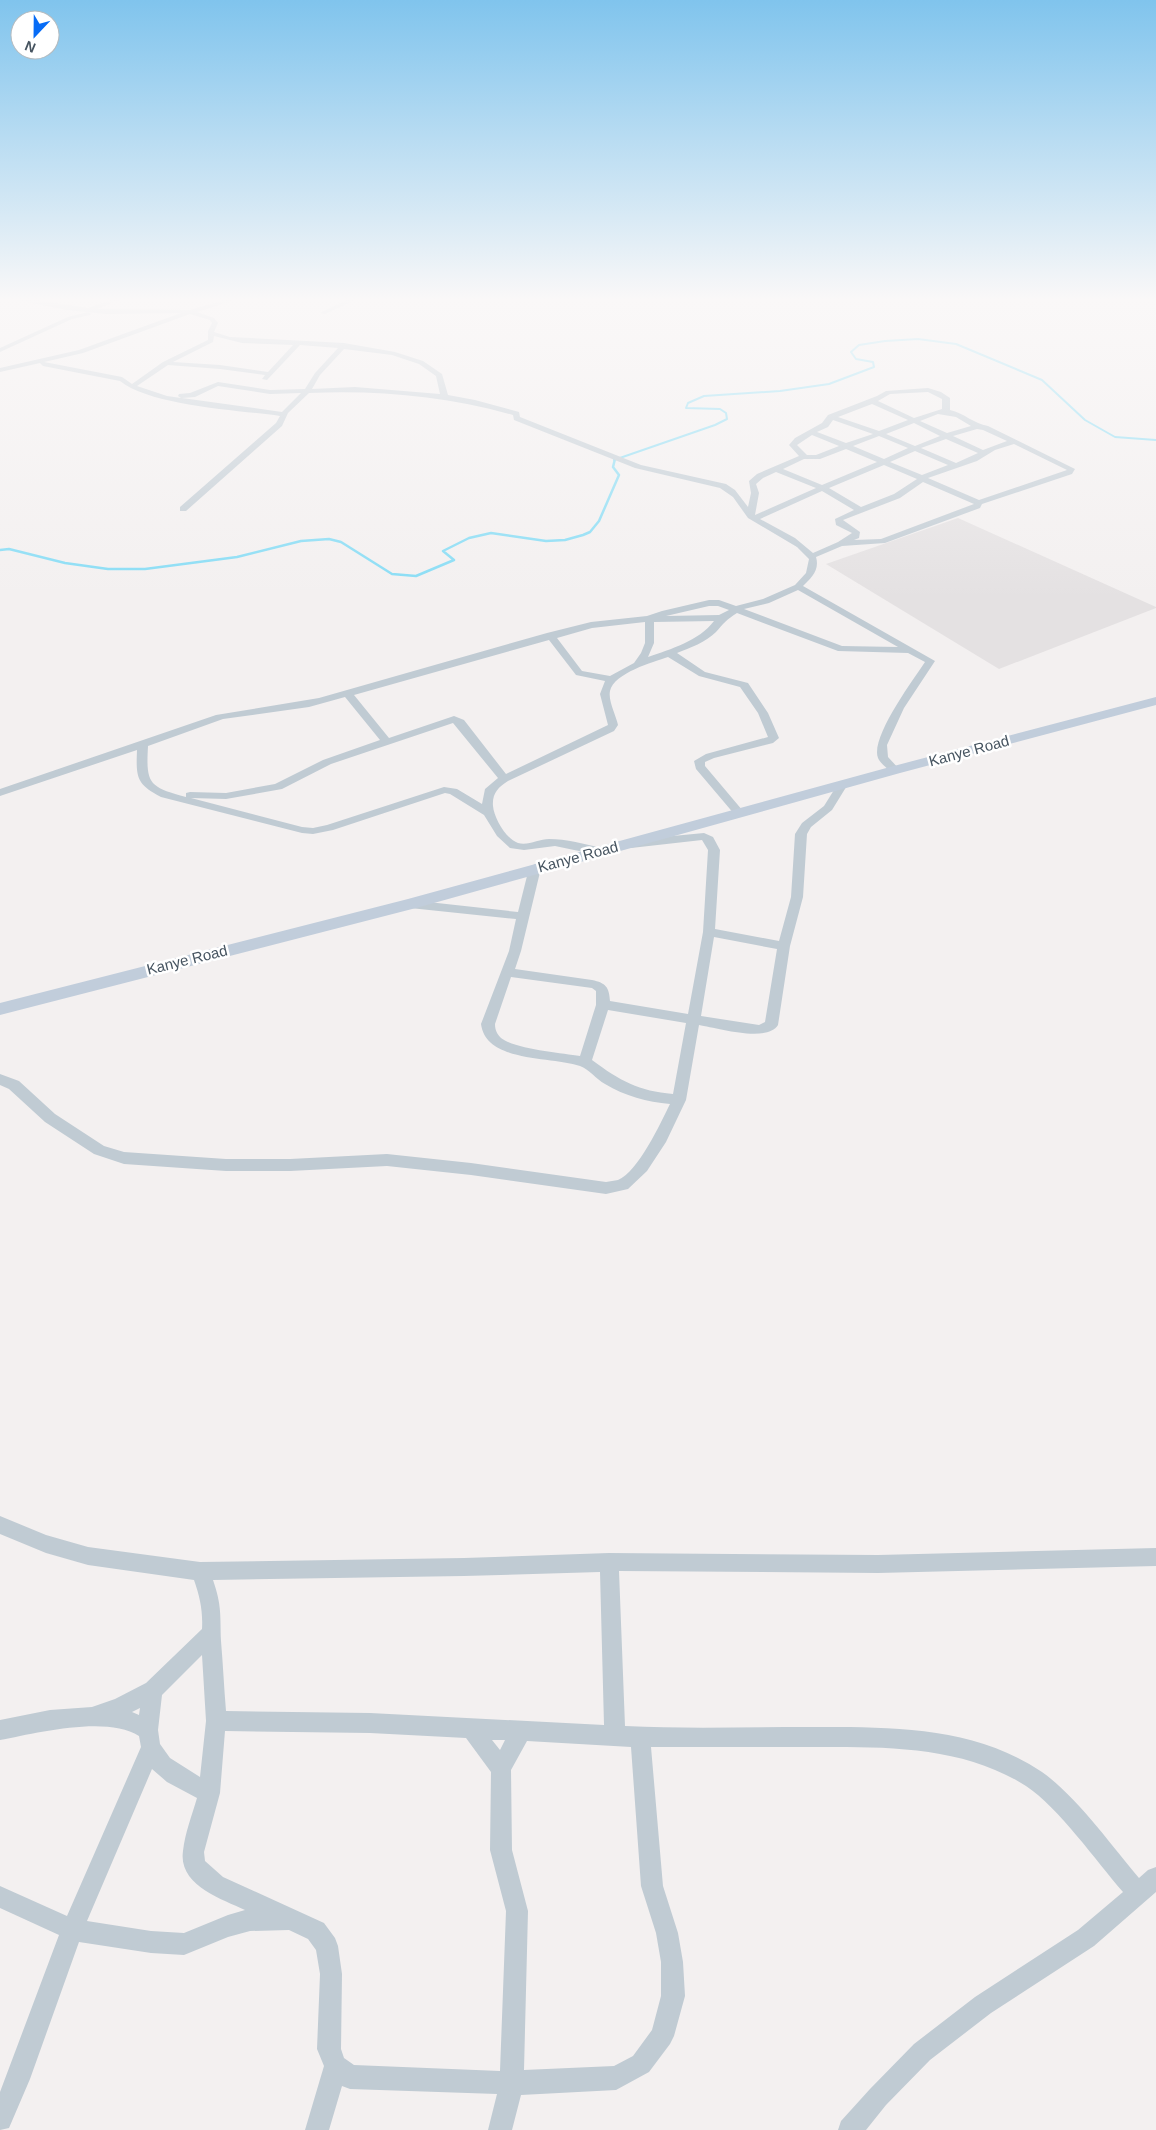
<svg xmlns="http://www.w3.org/2000/svg" width="1156" height="2130" font-family="Helvetica,sans-serif">
	<style>
		.education { fill: #e4e1e2 }
		.lines { fill: none; stroke-linecap: round; stroke-linejoin: round }
		.stream-far1 { stroke: #85dcf5; stroke-width: 2 }
		.stream { stroke: #85dcf5; stroke-width: 2.5 }
		.minor { fill: #c0cbd3; fill-rule: evenodd }
		.secondary { fill: #c1cddb; fill-rule: evenodd }
		.labels { text-anchor: middle; stroke-width: 5; stroke-linejoin: round; paint-order: stroke }
		.street-label { font-size: 15px; fill: #465460; stroke: #fff }
	</style>
	<rect width="100%" height="100%" fill="#f3f0f0"/>
	<polygon class="education" points="958,518 1156,607 1156,608 999,669 826,564"/>
	<g class="lines">
		<polyline class="stream-far1" points="614,460 715,425 727,419 726,413 720,409 686,408 688,403 704,396 780,391 829,384 874,367 873,362 856,359 851,352 859,345 885,341 918,339 956,344 1042,380 1085,420 1115,437 1156,440"/>
		<polyline class="stream" points="0,550 9,549 65,563 108,569 145,569 237,557 301,541 329,539 341,542 392,574 416,576 454,560 443,551 469,538 491,533 546,541 565,540 583,535 590,532 599,521 619,475 613,467 615,459"/>
		<g class="minor">
			<path d="M16,300h22l50,8 22,-8h10l-23,9 93,1 34,-10h11l-38,12 17,6 4,5 -4,9 16,5 114,6 51,9 28,9 19,13 6,21 27,5 44,12 1,5 121,48 85,19 9,6 13,17 3,-14 -2,-12 8,-7 42,-18 -10,-11 6,-7 27,-15 6,-8 49,-19 9,-5 42,-3 13,4 9,6v12c14,3 24,14 38,16l87,43 -3,5 -90,30 -2,4 -95,35 -43,3 -26,11c4,13 -5,21 -13,29l132,75 -31,47 -17,37 1,12 12,13 -1,2h-8c-4,-4 -11,-9 -13,-14 -8,-20 35,-78 47,-96l-17,-9 -70,-2 -101,-38c-10,6 -14,11 -21,19 -10,10 -26,16 -39,21l28,19 43,11 20,30 11,25 -6,5 -59,15 -9,4v4l38,45 2,2 -2,2h-8l-39,-46 -2,-8 12,-7 62,-17 -10,-24 -18,-26 -41,-11 -31,-19c-15,5 -54,16 -58,34 -2,10 6,24 8,34l-4,6 -106,50c-10,6 -16,13 -15,25 1,12 13,33 25,37 10,3 21,-4 31,-4 17,0 36,5 53,9l2,3 -6,4 -43,-9 -31,4 -14,-2 -13,-12 -13,-21 -34,-21 -5,-1 -112,37 -20,4 -11,-1 -141,-36c-25,-13 -25,-20 -24,-47l-137,46v-7l216,-74 103,-17 228,-65 44,-11 56,-6 15,-5 47,-11h10l17,6 27,-7 32,-14 11,-12 3,-14 -12,-12 -49,-29 -15,-21 -13,-9 -85,-20 -121,-48 -1,-5c-67,-19 -135,-25 -204,-22l-21,20 -6,13 -96,85h-6v-4l96,-84 4,-7c-42,-6 -129,-10 -160,-35l-77,-15 -3,-3 -40,9v-4l79,-18 102,-37 -75,1 -39,-4zM190,314l20,6 2,3 -4,8v9l-45,22 -31,22 -10,-7 -78,-15 39,-9zM214,336l28,7 51,2 -25,27 -48,-7 -47,-3 40,-20zM300,345l38,3 -23,25 -10,16 -35,1 -52,-8 -28,11 -11,1 -1,2 3,2 -14,-2 -30,-10 31,-21 52,4 45,6 -3,4 5,1zM344,349l48,6 27,9 17,12 4,18 -85,-7 -43,2 8,-14zM218,386l52,8 31,-1 -19,19 -100,-14 13,-1zM928,392l14,7v10l-28,9 -36,-17 12,-7zM872,404l36,16 -29,11 -41,-14zM938,414l18,3 15,9 -24,7 -27,-12zM833,420l40,14 -27,9 -29,-11 11,-5zM914,423l26,13 -25,10 -29,-12zM977,429l6,1 24,11 -24,9 -30,-14zM812,435l27,11 -23,9h-9l-10,-10zM879,436l29,12 -24,11 -31,-13zM946,439l32,14 -22,10 -35,-15zM1014,444l53,26 -88,30 -51,-22 49,-17 18,-11zM846,449l31,13 -55,23 -39,-16 21,-10h16zM915,451l33,14 -26,10 -32,-13zM884,465l33,14 -23,15 -33,13 -32,-19zM776,472l40,16 -61,27 4,-22 -3,-9 7,-6zM923,482l51,22 -93,35 -27,1 5,-2 1,-6 -17,-12 57,-22zM822,491l32,19 -19,9 1,6 16,8 -14,9 -25,11 -18,-15 -35,-19zM798,590l100,57 -56,-1 -98,-37 25,-6zM709,606h9l11,4 -10,5 -53,1zM714,621c-15,20 -43,28 -66,36l6,-14v-21zM645,622v21l-4,10 -7,10 -24,13 -28,-5 -25,-33 35,-10zM549,640l27,35 29,6 -5,13 8,31 -102,49 -42,-54 -10,-4 -65,22 -35,-43zM345,697l35,43 -57,20 -48,24 -49,9 -36,-1 -4,1v4c-38,-10 -40,-14 -38,-51l75,-27 86,-12zM453,723l45,55 -13,11 -3,15 -25,-15 -13,-2 -117,38 -14,3 -11,-1 -111,-29 35,1 56,-10 49,-25z"/>
			<polygon points="346,300 355,300 325,314 320,313"/>
			<polygon points="88,312 91,314 90,315 72,319 0,352 0,348 68,317"/>
			<path d="M843,781l5,3 -16,26 -21,17 -4,7 -4,63 -13,49 -12,79c-11,18 -61,3 -79,0l-13,75 -20,42 -19,29 -19,18 -22,5 -135,-19 -84,-9 -97,5h-64l-102,-7 -30,-10 -49,-32 -36,-33 -9,-4v-11l19,7 36,33 49,32 20,6 102,7h64l97,-5 84,9 135,19c4,-1 8,-1 12,-2 20,-8 42,-56 52,-76 -23,-2 -45,-8 -65,-20 -9,-5 -16,-15 -25,-18 -29,-10 -94,-3 -99,-42l28,-73 7,-32 -106,-11 -6,-4 6,-4 108,12 11,-44 6,-4 4,1 2,3 -20,83 -6,18 77,11c14,3 17,7 18,21l78,13 15,-82 5,-82 -6,-10 -71,8 -6,-4 6,-4 73,-7 9,4 7,13 -5,79 64,12 12,-44 4,-63 7,-11 22,-17 15,-24zM714,937l63,12 -12,73 -6,3 -58,-9zM511,977l81,11 4,3v14l-16,51c-19,-3 -65,-7 -79,-18 -4,-4 -6,-8 -6,-14zM608,1010l78,13 -13,71c-34,-3 -53,-13 -81,-34z"/>
			<path d="M0,1516l46,19 42,12 112,15 264,-4 145,-5 269,2 278,-7v18l-278,7 -259,-2 6,155c60,3 121,1 182,1 79,0 166,-2 235,45 34,24 70,74 97,106l9,-8 8,-3v25l-62,54 -103,67 -61,47 -44,45 -20,25h-28l3,-9 29,-32 44,-45 61,-47 103,-67 45,-38c-27,-31 -64,-84 -97,-106 -67,-43 -151,-39 -227,-39 -50,0 -99,0 -148,0l12,139 15,47 5,29 2,34 -11,40 -4,8 -21,28 -33,18 -95,5 -9,35h-24l9,-36 -147,-5 -8,-3 -13,44h-24l19,-64 -7,-17 3,-75 -4,-24 -8,-11 -19,-9 -39,1 -22,6 -44,18 -33,-2 -72,-11 -49,137 -21,49 -9,2v-38l59,-157 -59,-27v-22l67,30 74,-169 -2,-11c-32,-21 -103,-3 -139,4v-20l50,-10 42,-3 23,-8 31,-16 56,-54c1,-18 -2,-32 -8,-49l-106,-15 -42,-12 -46,-19zM600,1572l4,153 -234,-12 -144,-2c-2,-23 -3,-47 -5,-70 -1,-26 1,-35 -8,-61l251,-4zM202,1655l4,66 -6,56 -30,-19 -10,-14 -2,-14 4,-35zM140,1708l-1,7 -7,-3zM225,1731l145,2 96,5 25,34 -1,78 16,61 -6,160 -146,-6 -10,-7 -3,-9 1,-75 -4,-28 -3,-8 -11,-15 -101,-46 -18,-16 -1,-9 16,-59zM492,1740h13l-5,10zM527,1741l104,6 10,139 15,47 5,29v34l-9,34 -19,26 -19,10 -90,4 4,-159 -16,-61 -1,-80zM152,1769l15,13 30,16c-5,17 -12,35 -14,53 -5,34 38,48 62,59l-17,5 -44,18 -33,-2 -64,-10z"/>
		</g>
		<polygon class="secondary" points="1156,697 1156,705 900,773 416,908 0,1015 0,1003 408,899 890,767"/>
	</g>
	<linearGradient id="sky" x2="0" y2="1"><stop stop-color="#80c4ed"/><stop offset="0.5" stop-color="#faf8f8"/><stop offset="1" stop-color="#faf8f8" stop-opacity="0"/></linearGradient>
	<rect width="1156" height="599" fill="url(#sky)"/>
	<g class="labels">
		<g class="street-label">
			<text transform="translate(969 751) rotate(-15)" y="5">Kanye Road</text>
			<text transform="translate(578 857) rotate(-15)" y="5">Kanye Road</text>
			<text transform="translate(187 960) rotate(-14)" y="5">Kanye Road</text>
		</g>
	</g>
	<g transform="translate(35 35) rotate(202)"><circle r="24" fill="#ffffff" stroke="#b5bbbf"/>
	<path d="M0-4L9 19L0 12L-9 19Z" fill="#076cf6"/>
	<text y="-8" font-size="14" font-weight="bold" text-anchor="middle" fill="#465460">N</text>
	</g>
</svg>
